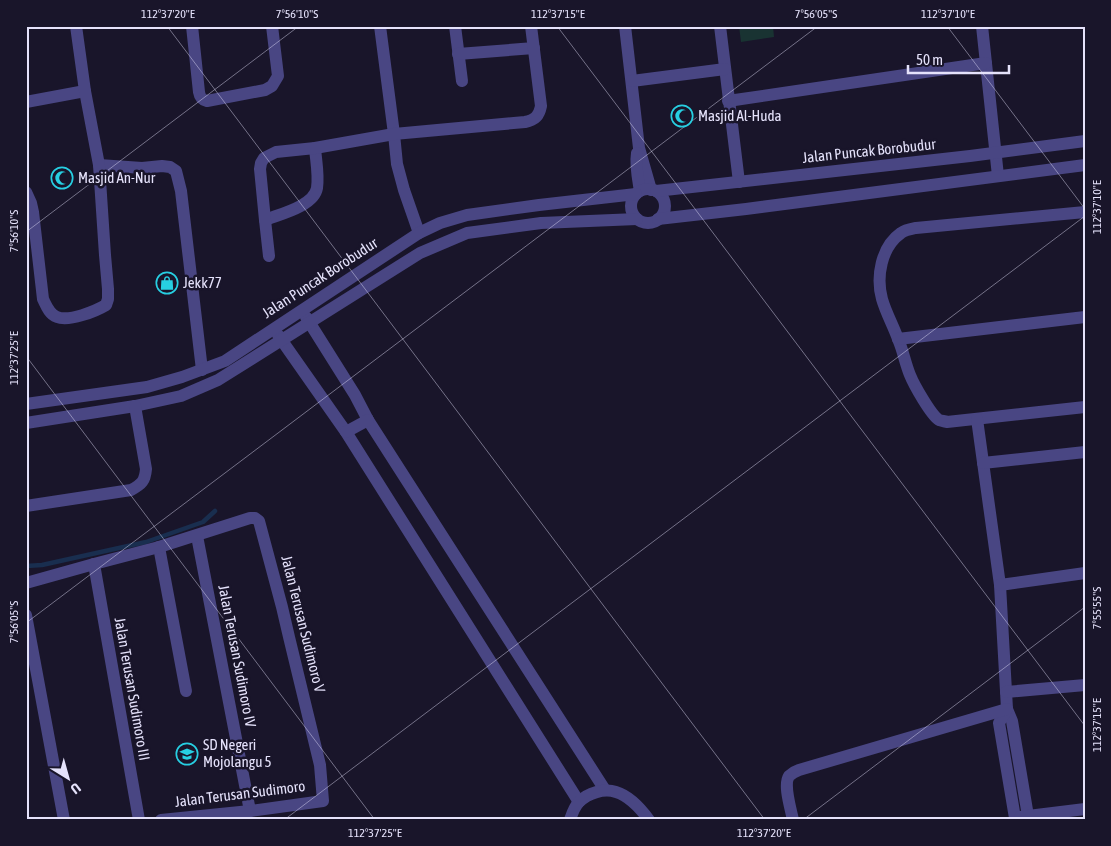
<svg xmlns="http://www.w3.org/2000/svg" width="1111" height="846" font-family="'Asap Condensed',sans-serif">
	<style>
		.green { fill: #193332 }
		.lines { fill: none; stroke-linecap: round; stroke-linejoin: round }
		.stream { stroke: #192e4f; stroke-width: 4.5 }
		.minor { stroke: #494683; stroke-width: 12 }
		.ticks { fill: none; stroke: #e5e2fb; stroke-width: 1; stroke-opacity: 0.45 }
		.labels { text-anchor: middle; stroke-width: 5; stroke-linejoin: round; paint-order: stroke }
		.poi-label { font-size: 15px; fill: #e5e2fb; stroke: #19152a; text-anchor: start }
		.street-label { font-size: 15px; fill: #e5e2fb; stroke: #19152a }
		.neatline { fill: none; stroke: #e5e2fb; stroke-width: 2 }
		.ticks-label { font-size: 12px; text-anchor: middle; fill: #e5e2fb }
	</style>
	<rect width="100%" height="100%" fill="#19152a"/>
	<polygon class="green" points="739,26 773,26 774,37 741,42"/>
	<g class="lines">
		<polyline class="stream" points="26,566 42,565 146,542 203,522 215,511"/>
		<g class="minor">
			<path d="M192,26l7,66c1,6 3,8 8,9l58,-11 7,-4 6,-10 -6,-50"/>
			<polyline points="380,26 394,134 397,164 404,190 419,233"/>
			<polyline points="455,26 462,81"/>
			<polyline points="625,26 639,148 651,190"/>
			<polyline points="720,26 739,182"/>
			<polyline points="982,26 998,176"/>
			<polyline points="458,54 534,48"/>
			<polyline points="632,81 725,69"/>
			<polyline points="728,101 986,63"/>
			<polyline points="26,102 85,91"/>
			<path d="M637,153c-2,13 1,26 3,38"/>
			<polyline points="99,165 142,168 162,166 170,167 176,171 181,191 202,370"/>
			<circle cx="648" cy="206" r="17"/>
			<polyline points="656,191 970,156 1085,141"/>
			<path d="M26,192l5,11 2,9 10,87c3,6 6,15 14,18 12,5 39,-6 49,-12l2,-6v-10l-3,-34 -6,-90 -14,-74 -9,-65"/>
			<path d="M1085,212l-169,16c-5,1 -11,2 -15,5 -20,14 -25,44 -19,66 4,14 11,26 16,40 5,11 7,24 12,36 4,10 21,40 29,45 3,1 5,1 8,2l138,-15"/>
			<polyline points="658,219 746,209 1085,165"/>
			<path d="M265,220c15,-6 49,-14 52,-32 2,-13 -1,-27 -2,-40"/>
			<path d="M269,256l-4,-36 -5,-51 1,-6 3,-5 12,-6 39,-4 79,-14 131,-12c10,-2 14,-6 16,-16l-10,-80"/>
			<polyline points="306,317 355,395 368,420 605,790"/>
			<polyline points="278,335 346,432 579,802"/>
			<polyline points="898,339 1085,317"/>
			<polyline points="26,404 147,387 182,377 225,361 419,233 440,223 467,215 539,205 636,194"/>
			<polyline points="977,419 1000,585 1007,709 1012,721 1028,816"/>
			<polyline points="26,423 135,406 181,396 218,380 420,253 467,233 541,223 637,219"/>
			<polyline points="346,432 368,420"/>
			<polyline points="983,463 1085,452"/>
			<path d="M26,506l105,-16c11,-6 14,-9 15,-21l-11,-63"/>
			<polyline points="197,536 250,811"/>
			<polyline points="159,547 186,691"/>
			<polyline points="94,564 139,820"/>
			<polyline points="26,583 94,564 159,547 250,518 255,518 259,521 282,607 289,637 320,765 323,801 250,811 161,820"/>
			<polyline points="1000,585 1085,573"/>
			<polyline points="26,615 64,820"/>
			<polyline points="1006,692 1085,685"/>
			<polyline points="1007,709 999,723 1015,818"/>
			<polyline points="1020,817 1085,809"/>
			<path d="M570,820c2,-6 4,-13 9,-18 9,-9 25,-14 37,-10 13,4 25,17 33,28"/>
			<path d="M793,820c-2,-11 -10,-35 -4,-44 3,-3 7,-5 10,-6l208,-61"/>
		</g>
	</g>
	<path class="ticks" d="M167,26l598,794M557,26l528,700M947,26l138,183M26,232l273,-206M26,356l349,464M26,623l792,-597M284,820l801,-604M803,820l282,-213"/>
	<defs>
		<g id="mosque-ring" transform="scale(1.125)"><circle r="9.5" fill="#19152a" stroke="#27cfe2" stroke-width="1.5"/><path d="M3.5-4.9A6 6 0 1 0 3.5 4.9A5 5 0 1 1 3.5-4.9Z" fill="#27cfe2"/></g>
		<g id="shop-ring" transform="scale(1.125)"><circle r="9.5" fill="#19152a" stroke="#27cfe2" stroke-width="1.5"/><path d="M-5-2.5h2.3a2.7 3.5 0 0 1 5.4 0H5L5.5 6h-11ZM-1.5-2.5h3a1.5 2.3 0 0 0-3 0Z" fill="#27cfe2"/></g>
		<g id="school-ring" transform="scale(1.125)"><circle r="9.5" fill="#19152a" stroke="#27cfe2" stroke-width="1.5"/><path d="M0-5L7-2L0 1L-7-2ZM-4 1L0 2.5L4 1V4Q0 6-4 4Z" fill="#27cfe2"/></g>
	</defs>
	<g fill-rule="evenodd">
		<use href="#mosque-ring" x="682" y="116"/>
		<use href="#mosque-ring" x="62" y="178"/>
		<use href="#shop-ring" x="167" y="283"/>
		<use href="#school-ring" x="187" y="754"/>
	</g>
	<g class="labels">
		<g class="poi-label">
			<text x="698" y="121">Masjid Al-Huda</text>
			<text x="78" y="183">Masjid An-Nur</text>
			<text x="183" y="288">Jekk77</text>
			<text x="203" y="750">SD Negeri<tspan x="203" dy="17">Mojolangu 5</tspan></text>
		</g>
		<g class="street-label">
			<text transform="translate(869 151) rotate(-6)" y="5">Jalan Puncak Borobudur</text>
			<text transform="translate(320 278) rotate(-33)" y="5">Jalan Puncak Borobudur</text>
			<text transform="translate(303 624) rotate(76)" y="5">Jalan Terusan Sudimoro V</text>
			<text transform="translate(237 656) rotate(79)" y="5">Jalan Terusan Sudimoro IV</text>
			<text transform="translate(132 689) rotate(80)" y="5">Jalan Terusan Sudimoro III</text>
			<text transform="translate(240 794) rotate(-7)" y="5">Jalan Terusan Sudimoro</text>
		</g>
	</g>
	<rect width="1111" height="846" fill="none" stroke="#19152a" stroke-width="55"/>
	<g transform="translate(68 778) rotate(143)" stroke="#19152a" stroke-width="4" paint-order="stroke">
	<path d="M0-4L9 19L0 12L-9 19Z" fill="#e5e2fb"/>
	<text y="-8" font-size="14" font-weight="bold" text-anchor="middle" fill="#e5e2fb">U</text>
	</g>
	<path d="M908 65v8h101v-8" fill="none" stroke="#e5e2fb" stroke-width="2.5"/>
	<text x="916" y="65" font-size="15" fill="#e5e2fb" stroke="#19152a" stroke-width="4" paint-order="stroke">50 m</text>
	<rect x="28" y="28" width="1056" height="790" class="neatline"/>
	<g class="ticks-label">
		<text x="168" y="18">112°37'20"E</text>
		<text x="297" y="18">7°56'10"S</text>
		<text x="558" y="18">112°37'15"E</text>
		<text x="816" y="18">7°56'05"S</text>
		<text x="948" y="18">112°37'10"E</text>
		<text transform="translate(1097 207) rotate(-90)" y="4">112°37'10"E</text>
		<text transform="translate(14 231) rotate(-90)" y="4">7°56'10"S</text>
		<text transform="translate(14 358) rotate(-90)" y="4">112°37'25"E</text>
		<text transform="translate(1097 608) rotate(-90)" y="4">7°55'55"S</text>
		<text transform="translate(14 622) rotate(-90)" y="4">7°56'05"S</text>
		<text transform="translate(1097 725) rotate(-90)" y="4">112°37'15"E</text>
		<text x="375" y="837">112°37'25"E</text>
		<text x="764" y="837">112°37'20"E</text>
	</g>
</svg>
